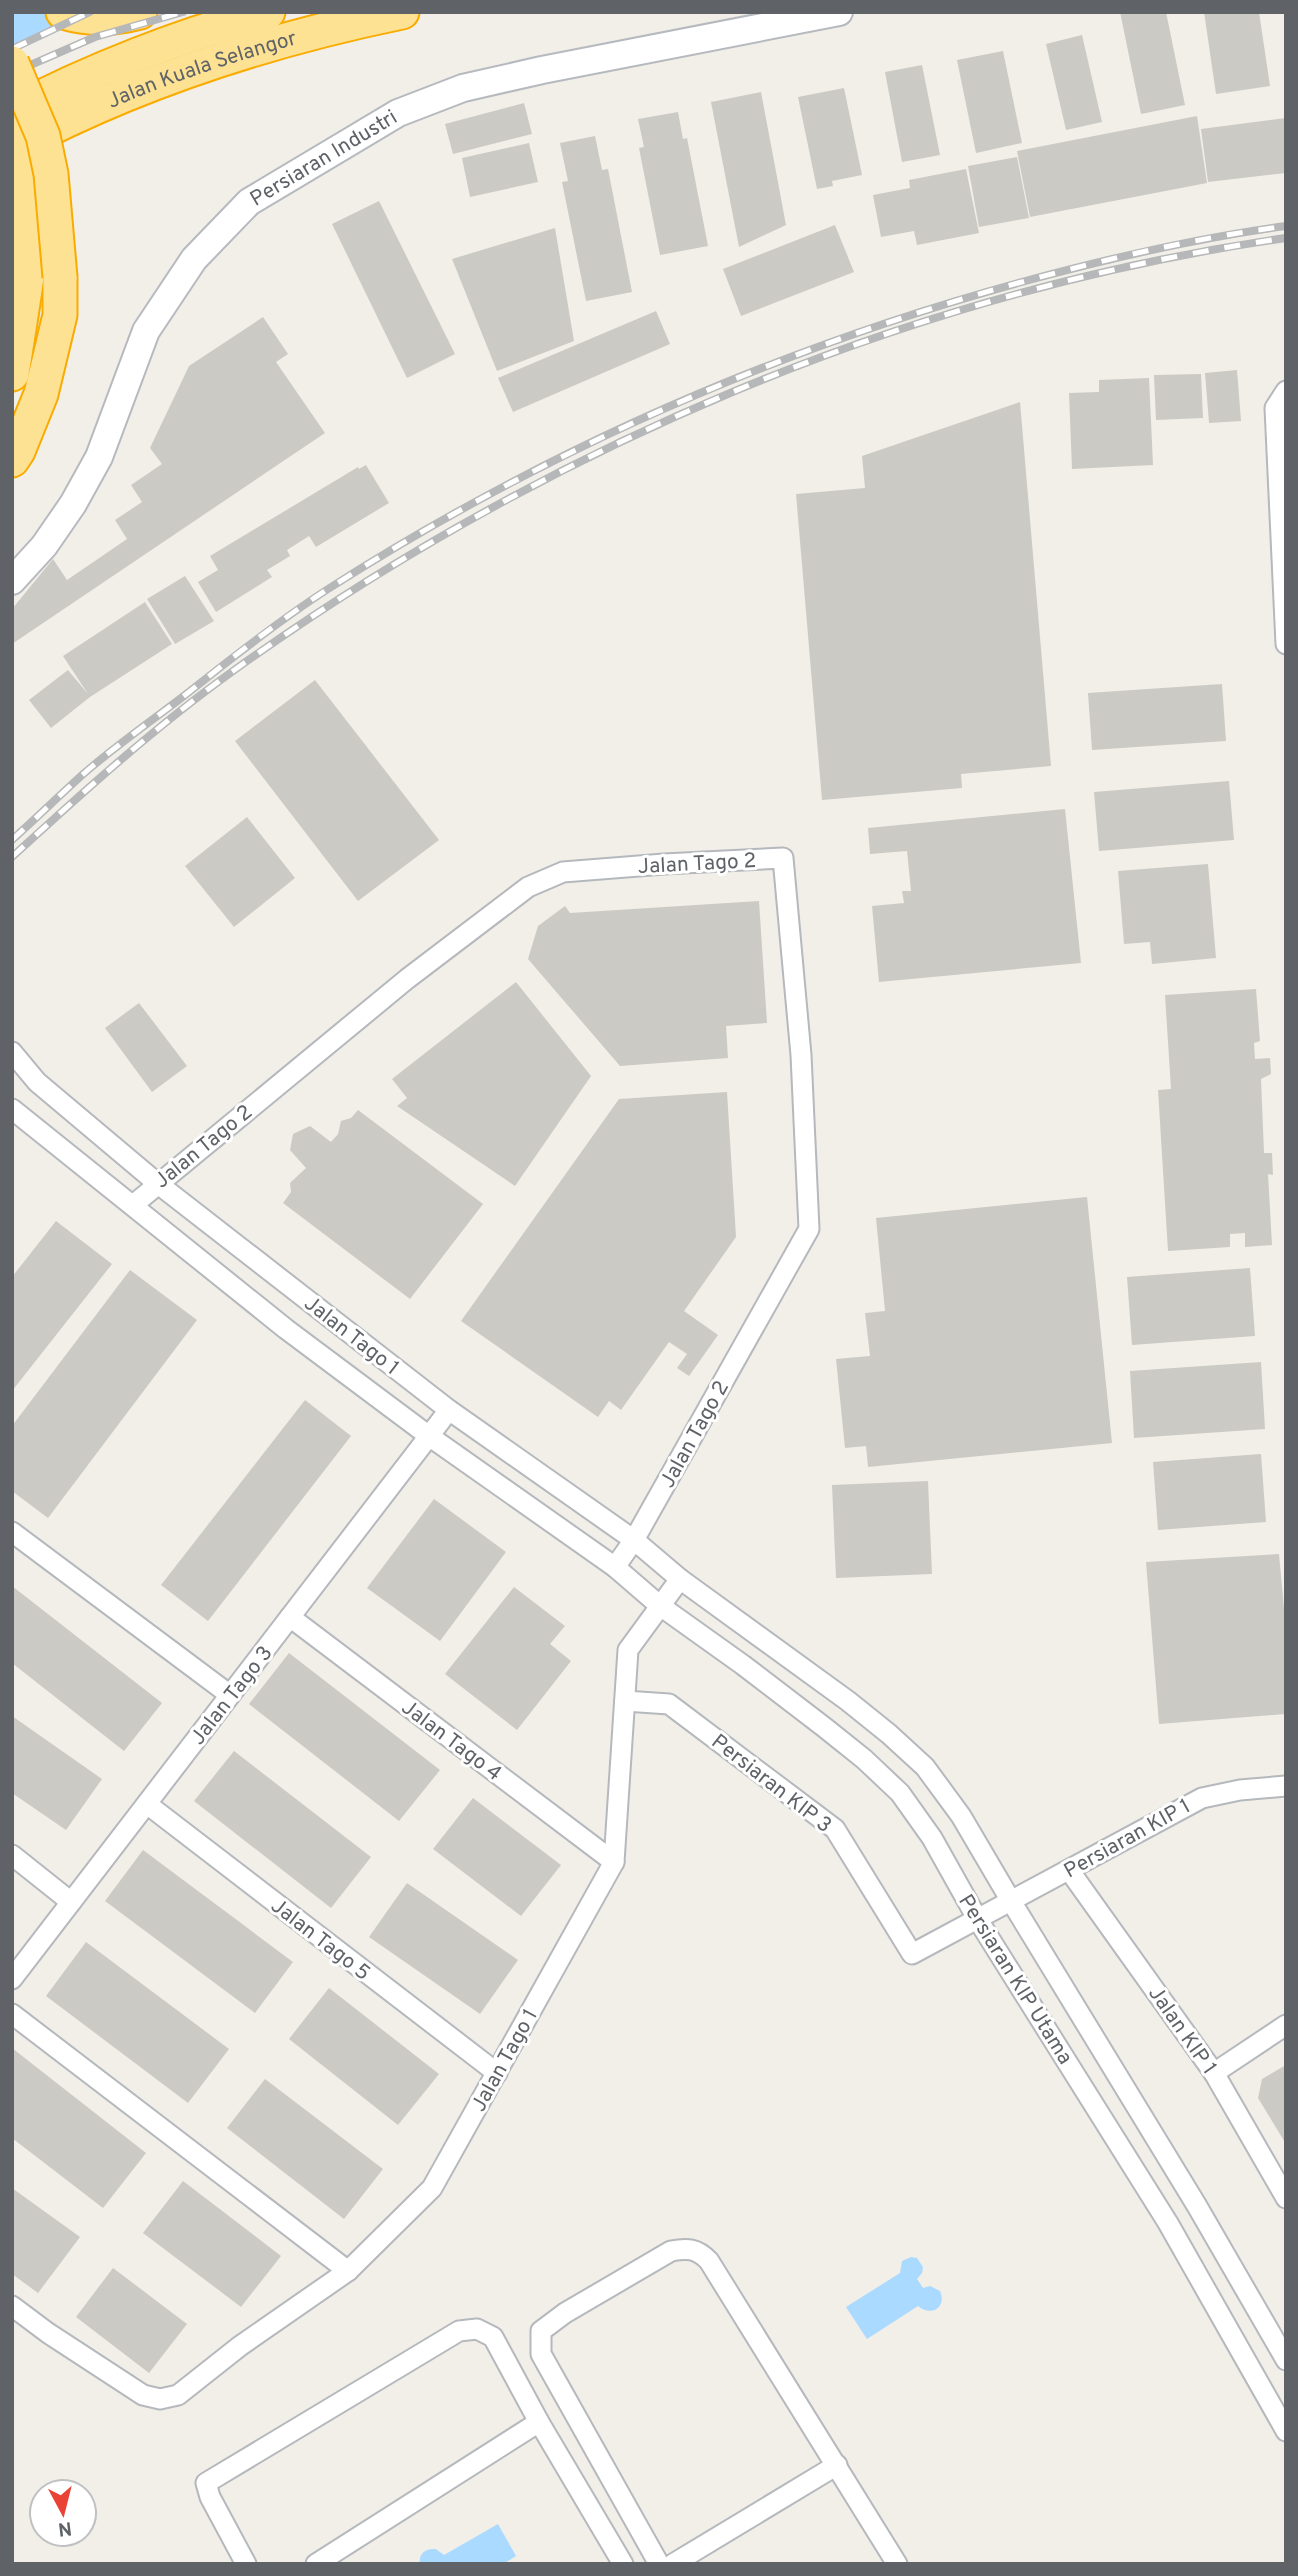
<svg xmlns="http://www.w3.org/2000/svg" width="1298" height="2576" font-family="Overpass,sans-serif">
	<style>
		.water { fill: #aadaff }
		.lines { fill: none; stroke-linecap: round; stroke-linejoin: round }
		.river { stroke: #aadaff; stroke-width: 35 }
		.building { fill: #cccac5 }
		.street-casing { stroke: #b5b8bc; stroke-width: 23 }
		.secondary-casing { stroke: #b6babf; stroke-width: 30 }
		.highway-casing { stroke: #f9ab00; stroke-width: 37 }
		.street { stroke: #fff; stroke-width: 19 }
		.secondary { stroke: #fff; stroke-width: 26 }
		.highway { stroke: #fde293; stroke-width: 33 }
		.rail-casing { stroke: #b6b7b8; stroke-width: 8 }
		.rail { stroke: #fff; stroke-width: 5; stroke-dasharray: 16; stroke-linecap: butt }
		.highway-bridge-casing { stroke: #f9ab00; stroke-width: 37; stroke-linecap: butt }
		.highway-bridge { stroke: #fde293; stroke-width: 33 }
		.labels { text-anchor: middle; stroke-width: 6; stroke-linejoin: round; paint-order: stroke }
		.street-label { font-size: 21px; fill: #5f6368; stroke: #fff }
	</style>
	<rect width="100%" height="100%" fill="#f1efe8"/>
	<g class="water">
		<path d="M911,2257l6,1 6,9 -1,6 -5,6 6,9 7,-2 10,5c7,17 -9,26 -22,15l-51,33 -21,-32 54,-34 2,-12z"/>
		<path d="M498,2524l18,32 -13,8h-83c-2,-11 6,-16 16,-15l8,6z"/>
	</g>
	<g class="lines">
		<polyline class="river" points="12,27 44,12"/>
	</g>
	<g class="building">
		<polygon points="1120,12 1166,12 1185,105 1141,114"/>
		<polygon points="1204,12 1259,12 1270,86 1216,94"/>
		<polygon points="1082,35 1102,122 1066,130 1046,44"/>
		<polygon points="1003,51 1022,143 976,153 957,60"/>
		<polygon points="922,65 940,155 902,162 885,72"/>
		<polygon points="844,88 862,175 832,181 833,186 817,189 798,97"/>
		<polygon points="761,92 786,225 739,247 711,102"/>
		<polygon points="524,103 532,134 453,154 445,124"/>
		<polygon points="678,112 683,139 687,138 708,246 660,255 639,148 644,147 638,119"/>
		<polygon points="1197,116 1207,183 1030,217 1017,151"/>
		<polygon points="1286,118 1286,173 1208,182 1201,129"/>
		<polygon points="595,136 602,170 608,169 632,292 586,301 562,182 568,181 560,143"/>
		<polygon points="529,143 538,182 470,197 462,158"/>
		<polygon points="1017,157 1029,218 979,227 968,166"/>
		<polygon points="966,169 979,233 917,245 914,231 881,237 873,195 910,188 909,180"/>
		<polygon points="379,201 455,354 407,378 332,224"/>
		<polygon points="835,225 854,272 741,316 723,269"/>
		<polygon points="555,228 574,341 497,371 452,259"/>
		<polygon points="656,311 670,344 513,412 498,378"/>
		<polygon points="263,317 288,354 276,362 325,433 12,644 12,609 53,559 67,580 127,539 115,520 142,502 131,485 162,464 150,448 189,366"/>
		<polygon points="1237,370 1241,421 1209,423 1205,373"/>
		<polygon points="1201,374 1203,418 1156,420 1154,375"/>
		<polygon points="1149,378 1153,465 1072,469 1069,393 1099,392 1099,380"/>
		<polygon points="1020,402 1051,766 961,774 962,788 822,800 796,494 865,488 862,456"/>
		<polygon points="366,465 389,503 316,547 309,536 287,550 290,556 267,570 272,577 216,612 198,582 218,570 210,556 358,467 359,469"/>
		<polygon points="185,576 214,621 175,644 147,599"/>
		<polygon points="145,602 172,644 90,697 51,728 29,700 68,670 88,694 63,656"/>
		<polygon points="315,680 439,840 358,901 235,741"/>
		<polygon points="1222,684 1226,741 1092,750 1088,693"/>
		<polygon points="1229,781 1234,840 1099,851 1094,792"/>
		<polygon points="1065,809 1081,963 879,982 872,906 904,903 902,891 911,891 907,851 870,854 868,828"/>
		<polygon points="247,817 295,878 234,927 185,866"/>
		<polygon points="1208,864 1216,958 1152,964 1150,942 1124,944 1118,871"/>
		<polygon points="759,901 767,1023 726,1026 728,1058 620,1066 528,959 538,926 565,906 570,913"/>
		<polygon points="516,982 591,1076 515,1186 397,1106 407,1098 392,1079"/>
		<polygon points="1256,989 1260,1041 1254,1043 1255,1059 1270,1058 1271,1074 1261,1079 1264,1153 1272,1153 1273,1175 1268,1174 1272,1245 1245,1247 1245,1233 1230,1234 1230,1247 1168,1251 1158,1090 1171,1089 1165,995"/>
		<polygon points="139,1003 187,1066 152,1092 105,1028"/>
		<polygon points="727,1092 736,1237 684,1311 718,1335 689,1376 677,1368 687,1354 669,1342 621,1410 609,1401 598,1417 461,1321 619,1099"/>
		<polygon points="358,1110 483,1204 410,1299 283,1203 291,1192 290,1183 306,1168 290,1150 293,1134 310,1126 331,1142 338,1134 341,1121 351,1118"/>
		<polygon points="1087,1197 1112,1443 868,1467 866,1446 845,1448 836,1359 870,1356 865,1313 885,1311 876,1218"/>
		<polygon points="56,1221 112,1264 12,1391 12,1277"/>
		<polygon points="1250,1268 1255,1336 1132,1345 1127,1277"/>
		<polygon points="130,1270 197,1320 48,1518 12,1491 12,1426"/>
		<polygon points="1261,1362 1265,1429 1134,1438 1130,1371"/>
		<polygon points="305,1400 351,1436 208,1621 161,1585"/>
		<polygon points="1261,1454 1266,1522 1158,1530 1153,1462"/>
		<polygon points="928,1481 932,1574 836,1578 832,1485"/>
		<polygon points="434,1499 506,1552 440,1641 367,1588"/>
		<polygon points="1279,1554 1286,1630 1286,1714 1159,1724 1146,1562"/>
		<polygon points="12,1586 162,1703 124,1751 12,1663"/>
		<polygon points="514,1587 565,1626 550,1644 571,1661 517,1730 445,1674"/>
		<polygon points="289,1653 440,1770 399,1821 249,1704"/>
		<polygon points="12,1716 102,1779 66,1830 12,1793"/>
		<polygon points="234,1751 371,1857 331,1908 194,1801"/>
		<polygon points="473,1798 561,1865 521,1916 433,1849"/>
		<polygon points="143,1850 293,1962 255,2013 105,1901"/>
		<polygon points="407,1883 518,1960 480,2014 369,1937"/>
		<polygon points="86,1942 229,2049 188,2103 46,1996"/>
		<polygon points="329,1988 439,2074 398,2125 289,2039"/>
		<polygon points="12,2048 146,2153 103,2208 12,2138"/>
		<polygon points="1286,2065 1286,2144 1258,2098 1262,2079"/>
		<polygon points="265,2079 383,2169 344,2219 227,2128"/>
		<polygon points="183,2181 281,2256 241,2307 143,2233"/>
		<polygon points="12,2188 80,2237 38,2293 12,2274"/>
		<polygon points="113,2268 187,2324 149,2373 76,2317"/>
	</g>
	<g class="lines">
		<g class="street-casing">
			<g id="street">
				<polyline points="1286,391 1275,408 1286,644"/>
				<polyline points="12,1052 37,1082 157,1183 449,1410 634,1540 680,1579 848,1701 889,1734 925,1767 961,1816 1011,1901 1197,2206 1286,2360"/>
				<polyline points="12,1109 286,1329 429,1436 615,1567 659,1605 743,1665 824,1727 864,1759 900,1793 932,1838 978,1920 1168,2223 1286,2431"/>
				<polyline points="133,1205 407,979 528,887 563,872 664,864 783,858 801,1055 809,1229 634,1540 615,1567"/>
				<polyline points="12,1532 230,1695"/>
				<polyline points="290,1617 614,1862"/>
				<polyline points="625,1701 669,1704 835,1829 912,1954 1202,1798 1240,1790 1286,1786"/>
				<polyline points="147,1804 497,2073"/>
				<polyline points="12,1855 71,1902"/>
				<polyline points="1069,1870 1214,2073 1286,2198"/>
				<polyline points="12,1979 449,1410"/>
				<polyline points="12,2014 348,2271"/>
				<polyline points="1214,2073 1286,2025"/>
				<polyline points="12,2306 48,2333 143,2395 160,2399 178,2395 240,2346 348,2271 432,2188 614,1862 628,1650 680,1579"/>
				<polyline points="246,2564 210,2497 206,2483 459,2331 477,2329 493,2337 539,2422 623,2564"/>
				<polyline points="316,2564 539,2422"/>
				<path d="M659,2564l-118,-210v-23l24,-18 106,-62c16,-3 26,-3 38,10l188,303"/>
				<polyline points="673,2564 837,2465"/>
			</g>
		</g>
		<g class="secondary-casing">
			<g id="secondary">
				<path id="s1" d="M12,581l32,-35 29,-42 26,-47 47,-126 48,-72 55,-57 149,-89 65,-25 79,-18 297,-58"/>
			</g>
		</g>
		<g class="highway-casing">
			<g id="highway">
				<path d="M63,12c27,8 50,7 77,0"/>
				<path d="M12,112c77,-41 172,-78 256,-100"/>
				<path id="s2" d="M12,148c123,-66 254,-108 390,-136"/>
				<polyline points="12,152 26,216 27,277 12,374"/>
				<polyline points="12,460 18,451 41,394 60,315 60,277"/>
			</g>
		</g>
		<use href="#street" class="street"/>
		<use href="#secondary" class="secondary"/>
		<use href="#highway" class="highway"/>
		<g class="rail-casing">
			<g id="rail">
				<polyline points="12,49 90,12"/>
				<polyline points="12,73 95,37 183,12"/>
				<path d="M12,840c23,-21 46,-43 69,-64 34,-30 72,-56 108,-84 45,-36 91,-72 139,-103 213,-136 446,-239 690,-306 88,-24 177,-45 268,-57"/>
				<path d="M12,857c71,-65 143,-130 221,-186 310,-222 674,-379 1053,-433"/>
			</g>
		</g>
		<use href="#rail" class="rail"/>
		<g class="highway-bridge-casing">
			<polyline id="highway-bridge" points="12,63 43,136 51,174 60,277"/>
		</g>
		<use href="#highway-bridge" class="highway-bridge"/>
	</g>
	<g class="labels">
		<g class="street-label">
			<text dy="7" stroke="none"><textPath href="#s2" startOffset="206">Jalan Kuala Selangor</textPath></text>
			<text dy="7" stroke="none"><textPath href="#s1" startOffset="539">Persiaran Industri</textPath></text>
			<text transform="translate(697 863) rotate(-3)" y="7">Jalan Tago 2</text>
			<text transform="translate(203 1146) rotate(-39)" y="7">Jalan Tago 2</text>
			<text transform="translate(352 1335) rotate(38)" y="7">Jalan Tago 1</text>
			<text transform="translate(694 1434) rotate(-61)" y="7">Jalan Tago 2</text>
			<text transform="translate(231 1695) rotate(-52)" y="7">Jalan Tago 3</text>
			<text transform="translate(452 1740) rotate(37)" y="7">Jalan Tago 4</text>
			<text transform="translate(772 1783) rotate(38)" y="7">Persiaran KIP 3</text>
			<text transform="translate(1127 1838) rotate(-29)" y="7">Persiaran KIP 1</text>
			<text transform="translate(321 1939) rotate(38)" y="7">Jalan Tago 5</text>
			<text transform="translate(1016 1979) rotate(58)" y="7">Persiaran KIP Utama</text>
			<text transform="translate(1183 2030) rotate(55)" y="7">Jalan KIP 1</text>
			<text transform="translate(504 2060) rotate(-61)" y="7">Jalan Tago 1</text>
		</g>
	</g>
	<rect width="1298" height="2576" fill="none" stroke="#5f6368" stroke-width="28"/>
	<g transform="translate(63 2513) rotate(173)"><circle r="33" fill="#ffffff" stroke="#bfc1c3" stroke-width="2"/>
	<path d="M0-5L12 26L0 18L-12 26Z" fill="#ea4335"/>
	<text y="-10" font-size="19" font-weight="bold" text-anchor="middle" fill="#5f6368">N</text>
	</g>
</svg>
